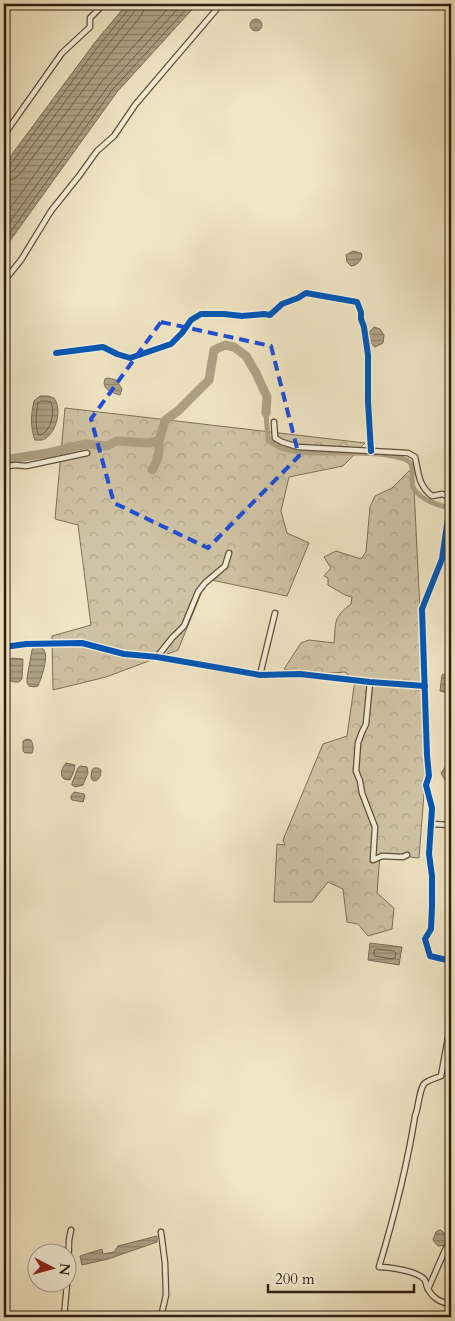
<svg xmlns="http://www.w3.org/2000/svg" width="455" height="1321" font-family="Cardo,serif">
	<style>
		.forest { fill: url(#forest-crowns); stroke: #7e705a }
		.water { fill: url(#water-rules); stroke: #7a6d56 }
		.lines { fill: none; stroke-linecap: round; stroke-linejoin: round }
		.shore { stroke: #6d604a; stroke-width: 1 }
		.canal { stroke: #aea286; stroke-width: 5 }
		.river { stroke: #aea286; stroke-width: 9 }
		.street-casing { stroke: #5d4f3b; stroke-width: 7 }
		.street { stroke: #f6efd9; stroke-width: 4.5 }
		.cycleway-casing { stroke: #f6efd9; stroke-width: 9 }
		.cycleway { stroke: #0057b8; stroke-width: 6 }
		.marked { fill: none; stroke: #1d4ed8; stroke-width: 4; stroke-dasharray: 10 6; stroke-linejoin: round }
	</style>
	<defs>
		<pattern id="forest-crowns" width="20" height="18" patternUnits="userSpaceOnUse" patternTransform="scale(1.25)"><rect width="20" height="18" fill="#d0c4a6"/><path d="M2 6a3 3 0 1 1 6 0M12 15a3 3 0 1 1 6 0" fill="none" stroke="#b3a88e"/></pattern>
		<pattern id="water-rules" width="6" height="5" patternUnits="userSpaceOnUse" patternTransform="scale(1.25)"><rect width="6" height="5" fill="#aea286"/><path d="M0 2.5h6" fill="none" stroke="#8e836c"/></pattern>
	</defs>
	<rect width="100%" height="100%" fill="#f1e6c5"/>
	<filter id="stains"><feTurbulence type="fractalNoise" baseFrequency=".004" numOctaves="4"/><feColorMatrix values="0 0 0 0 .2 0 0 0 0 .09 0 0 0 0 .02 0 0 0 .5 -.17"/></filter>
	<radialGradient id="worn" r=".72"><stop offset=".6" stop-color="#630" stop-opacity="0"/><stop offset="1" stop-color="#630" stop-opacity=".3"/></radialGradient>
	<g class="forest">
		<polygon points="65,408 365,443 343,466 289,477 281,511 287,533 309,543 287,596 207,579 178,650 106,677 53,690 52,636 91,625 78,525 55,519"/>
		<path d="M413,467l14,288 -8,103 -39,-4 -3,39 17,15 -2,21 -24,7 -10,-12 -11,-2 -4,-33 -15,-7 -16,20h-38l3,-58 8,1 -2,-5 40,-96 24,-8 8,-56 -10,-8 -37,3 -24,-6 17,-26 8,-3 25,3c2,-22 -1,-25 17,-39l1,-7 -7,-2 -17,-10v-7l-4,-2 7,-8 -7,-11 12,-6 25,8 5,-7 4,-45 5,-11 17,-8z"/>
	</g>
	<g class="water">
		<polygon points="127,4 197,4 117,92 4,249 4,165 96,41"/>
		<circle cx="256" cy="25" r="6"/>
		<path d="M353,251l8,2 1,3c-1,5 -6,10 -11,10l-4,-4 -1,-7z"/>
		<path d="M374,327l6,2 4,6 -1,8 -8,4c-9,-7 -9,-12 -1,-20z"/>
		<path d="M108,378l8,2 6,9 -2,6c-8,-2 -19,-6 -15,-16z"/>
		<path d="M40,396h8l6,2c8,10 3,33 -8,40 -3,3 -7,2 -11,2 -5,-12 -4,-27 -1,-39z"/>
		<path d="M34,647c3,0 6,0 9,2 7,6 -2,30 -5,37l-4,1 -5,-1 -2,-3v-5l5,-28z"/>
		<polygon points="12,658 23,659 22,679 19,682 14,682 8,680 6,673 6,663"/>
		<polygon points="451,672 451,694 440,691 442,675"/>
		<path d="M27,739l4,1c2,4 3,9 1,13h-7l-2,-2v-10z"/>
		<path d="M66,763l9,2 -1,6 -4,9 -6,-1c-5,-4 -2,-12 2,-16z"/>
		<polygon points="451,765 451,783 445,780 441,773 446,766"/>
		<polygon points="80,766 87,767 88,773 83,785 75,787 72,785 72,783 78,768"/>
		<path d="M94,768h4l3,2c0,5 -1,8 -5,11l-4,-1 -1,-3 1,-7z"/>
		<polygon points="74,792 84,794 85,796 83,802 72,800 71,799 71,796"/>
		<polygon points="370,943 402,947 399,965 368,960"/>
		<polygon points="439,1230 441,1230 447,1236 449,1239 446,1245 438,1246 433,1240 436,1232"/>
		<polygon points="157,1236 157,1242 108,1259 82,1265 80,1256 102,1249 103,1254 114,1252 118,1246"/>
	</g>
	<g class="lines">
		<g class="shore">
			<polyline points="4,167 7,167 10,165 100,44 129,9 131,4"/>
			<polyline points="4,174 10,173 15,169 105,48 134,12 137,4"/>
			<polyline points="4,181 12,180 20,174 111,53 140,17 144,10 144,4"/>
			<polyline points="4,217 103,80 172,4"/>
			<polyline points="4,230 109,85 182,4"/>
			<polyline points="4,241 113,89 191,4"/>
			<path d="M42,401h5l4,1c4,10 0,30 -11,33l-2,-1c-3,-9 -2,-21 0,-31z"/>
			<polygon points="377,949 394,951 396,953 395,958 392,959 375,956 374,954 374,951"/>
		</g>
		<path class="canal" d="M266,413l2,27c4,3 9,6 13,8 17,6 33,5 50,5 22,0 52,-1 73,6 15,5 4,20 10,30 7,11 25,17 37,19"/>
		<g class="river">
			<polyline points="4,460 48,453 86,444 107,446 117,441 148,443 159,441 165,421 168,418 178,411 209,380 214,350 225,345 234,347 246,356 256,373 267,397 266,413"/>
			<path d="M152,470c6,-10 8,-17 7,-29"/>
		</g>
		<g class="street-casing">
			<g id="street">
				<polyline points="4,135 62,53 90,27 90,18 104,4"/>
				<polyline points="4,281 21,260 51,211 79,176 97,151 114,136 135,105 221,4"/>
				<polyline points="56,353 103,347 117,354 130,358 171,344 182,333 191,320 201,314 224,314 242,316 264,314 270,315 282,304 298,298 306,293 357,302 361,312 361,319 364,327 368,355 368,402 371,451"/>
				<path d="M274,422l1,16 7,4 16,5 110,6 7,4c4,17 3,28 17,39l10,-2 9,4"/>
				<polyline points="4,467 15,465 26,466 87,453"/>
				<polyline points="451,516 448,518 442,559 422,609 427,755 429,776 426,785 432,808 429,854 432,876 432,907 431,929 425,939 430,956 451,961"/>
				<polyline points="4,647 26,644 82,643 124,654 157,657 260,675 300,674 370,682 425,686"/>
				<polyline points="157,657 172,638 184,626 198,592 205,583 225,566 229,553"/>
				<polyline points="260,675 275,613"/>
				<polyline points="370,682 366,724 362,732 358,743 356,771 360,781 362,793 375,827 373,860 382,856 403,857 407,855"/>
				<polyline points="431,824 451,825"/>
				<path d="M451,1022l-10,54c-5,2 -12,4 -16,7 -6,5 -6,24 -10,33 -8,51 -21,101 -36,151 10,0 38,4 45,12 2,2 2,5 3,8 6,12 12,14 24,18"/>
				<polyline points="161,1232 165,1263 166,1295 161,1317"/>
				<polyline points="68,1280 69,1240 71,1230"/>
				<polyline points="428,1289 446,1248 450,1241 451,1234"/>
				<polyline points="64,1317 67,1284"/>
			</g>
		</g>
		<use href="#street" class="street"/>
		<g class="cycleway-casing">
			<g id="cycleway">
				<polyline points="56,353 103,347 117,354 130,358 171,344 182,333 191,320 201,314 224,314 242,316 264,314 270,315 282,304 298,298 306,293 357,302 361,312 361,319 364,327 368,355 368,402 371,451"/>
				<polyline points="451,516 448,518 442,559 422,609 427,755 429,776 426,785 432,808 429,854 432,876 432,907 431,929 425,939 430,956 451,961"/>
				<polyline points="4,647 26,644 82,643 124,654 157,657 260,675 300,674 370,682 425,686"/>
			</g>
		</g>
		<use href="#cycleway" class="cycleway"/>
	</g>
	<path class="marked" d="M161,322l110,24 28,110 -91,92 -94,-45 -23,-84z"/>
	<rect width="455" height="1321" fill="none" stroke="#f1e6c5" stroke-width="20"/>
	<rect x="5" y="5" width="445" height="1311" fill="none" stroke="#2c1d0d" stroke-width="2.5"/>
	<rect x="10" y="10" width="435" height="1301" fill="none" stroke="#2c1d0d"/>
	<g transform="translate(52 1268) rotate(96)"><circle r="24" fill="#f6efd9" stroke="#a59b87"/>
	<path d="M0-4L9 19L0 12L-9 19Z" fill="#8f2418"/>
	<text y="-8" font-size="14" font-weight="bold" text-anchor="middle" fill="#2c1d0d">N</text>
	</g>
	<path d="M268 1284v8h146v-8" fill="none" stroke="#2c1d0d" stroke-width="2.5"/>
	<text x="275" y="1284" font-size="15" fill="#2c1d0d" stroke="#f6efd9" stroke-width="4" paint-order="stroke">200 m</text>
	<rect width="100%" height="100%" filter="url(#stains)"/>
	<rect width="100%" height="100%" fill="url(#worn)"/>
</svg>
